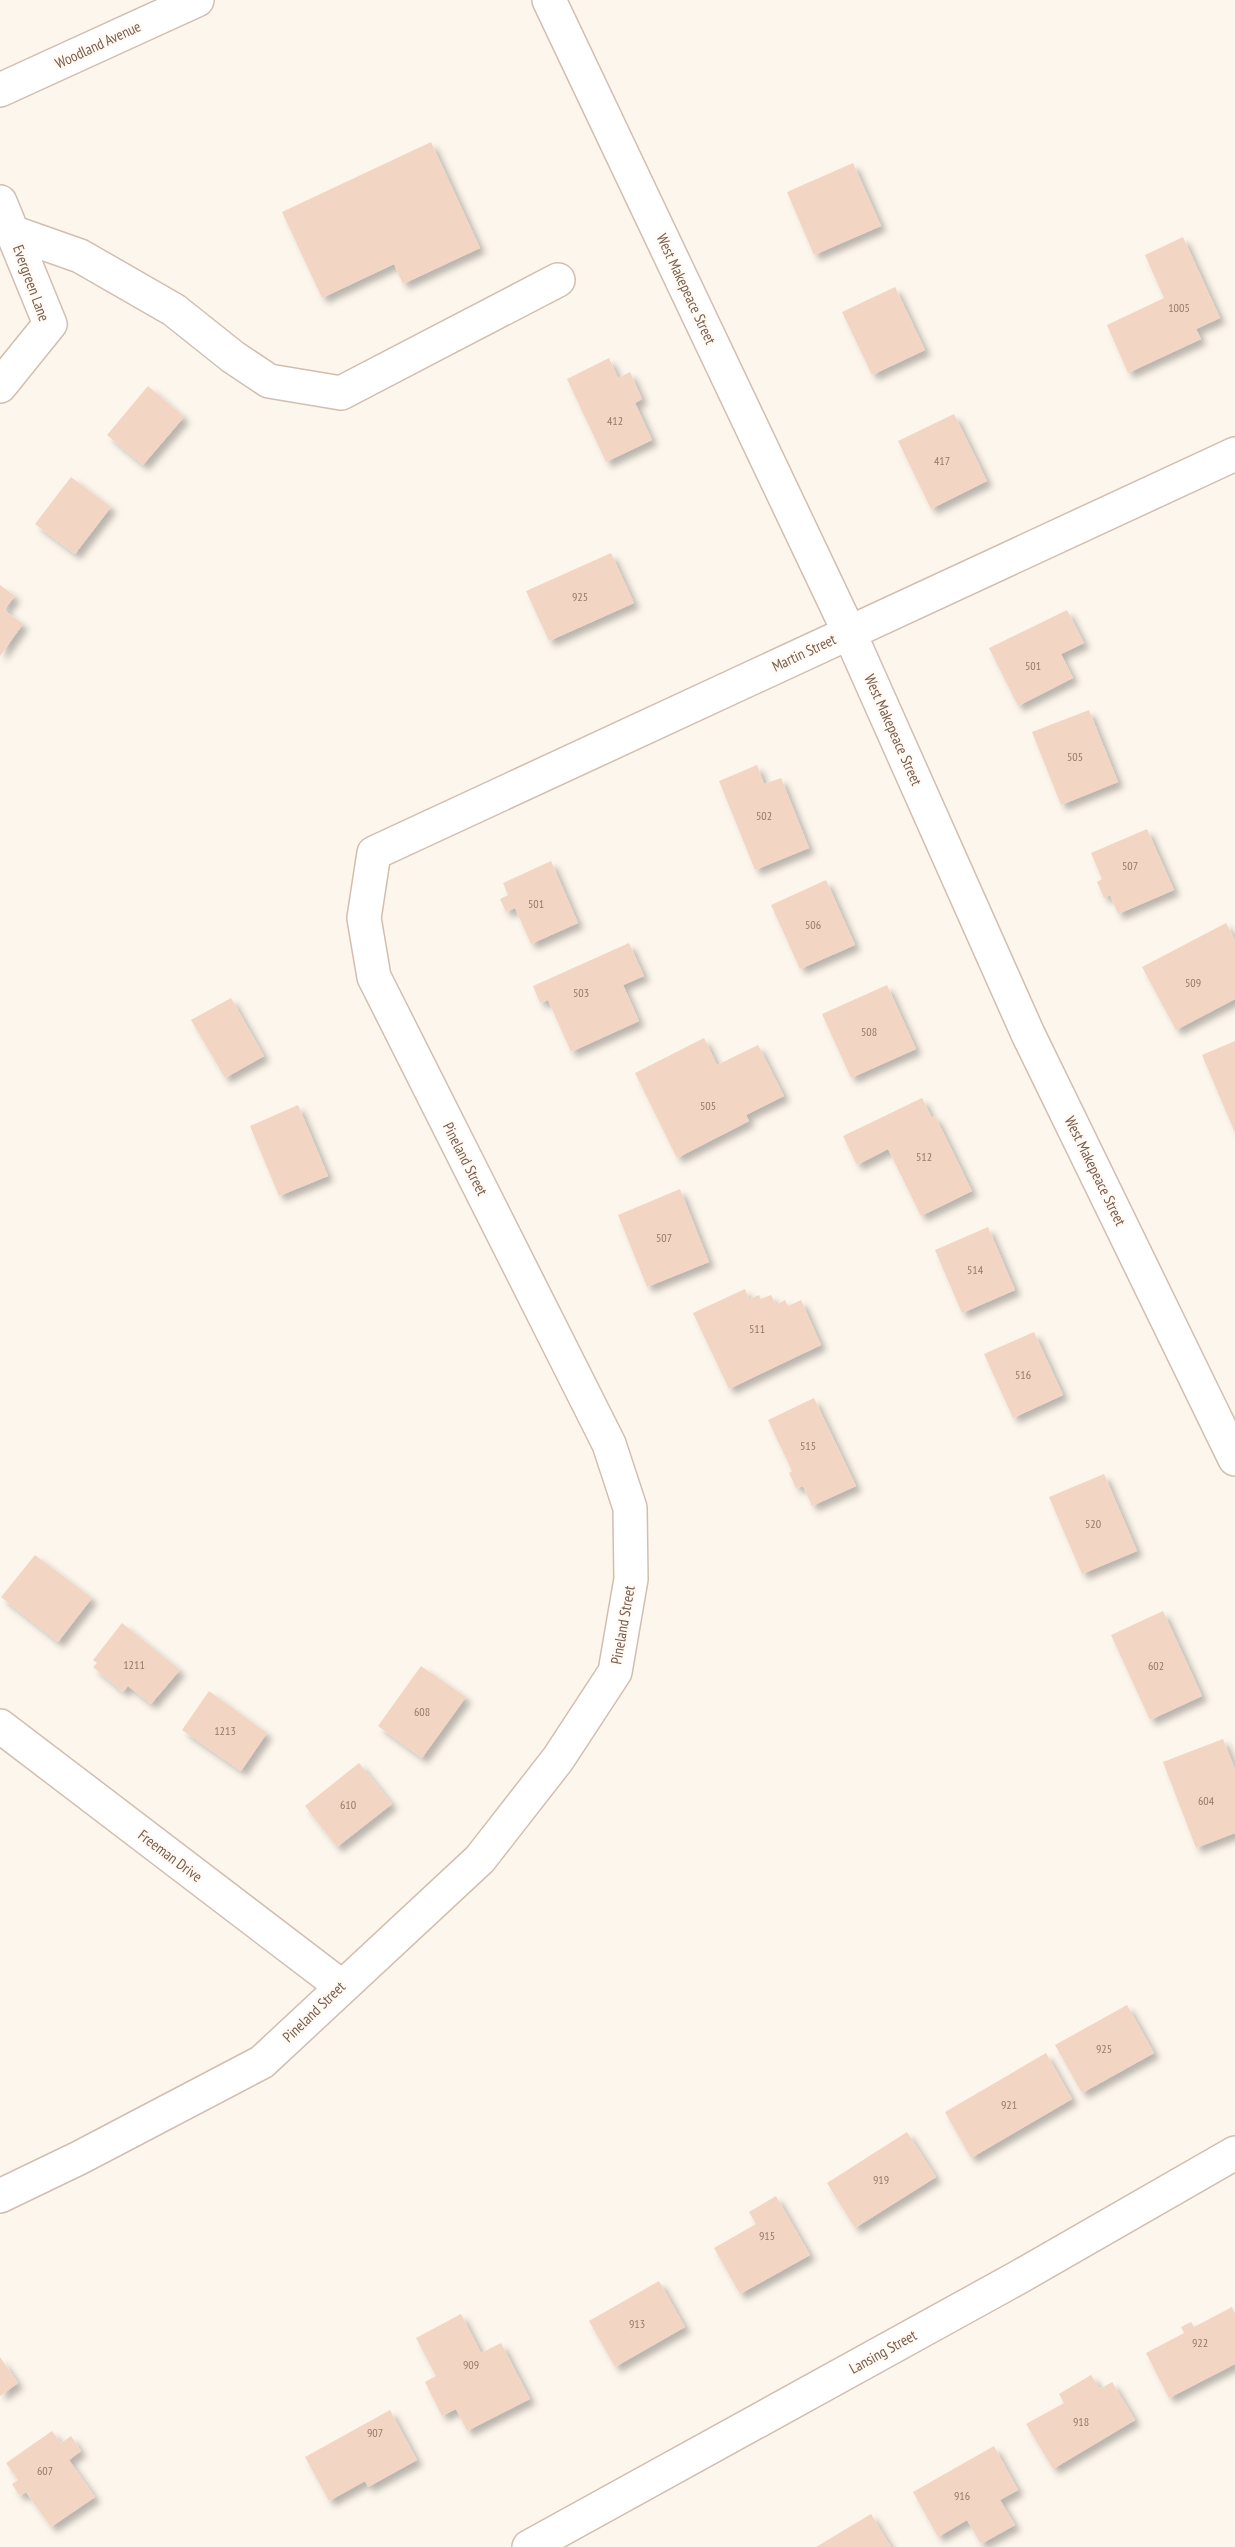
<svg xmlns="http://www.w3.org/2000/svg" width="1235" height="2547" font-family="'PT Sans Narrow',sans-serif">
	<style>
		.building { fill: #f3d5c3; filter: url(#shadow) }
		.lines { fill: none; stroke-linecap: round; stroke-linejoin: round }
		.minor-casing { stroke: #d1beb0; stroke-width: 36 }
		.minor { stroke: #fff; stroke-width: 33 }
		.labels { text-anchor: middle; stroke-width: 4.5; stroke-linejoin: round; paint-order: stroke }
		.number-label { font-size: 12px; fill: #987a6a }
		.street-label { font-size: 15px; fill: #7a5c4d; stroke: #fffaf3 }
	</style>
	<defs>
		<filter id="shadow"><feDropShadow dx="5.5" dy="5.5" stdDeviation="3" flood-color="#0004"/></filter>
	</defs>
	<rect width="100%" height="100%" fill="#fdf6ec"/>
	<g class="building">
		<polygon points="431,142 480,248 403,284 394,264 322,298 282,212"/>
		<polygon points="853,163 881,226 814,255 787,192"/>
		<polygon points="1183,237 1220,318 1196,329 1201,339 1128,373 1107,325 1164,298 1145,255"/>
		<polygon points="895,287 925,350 872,375 842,312"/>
		<polygon points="609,358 618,378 630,372 642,399 635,403 652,440 606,462 567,379"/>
		<polygon points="148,386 184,417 143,465 107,435"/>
		<polygon points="954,414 987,481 931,509 898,441"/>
		<polygon points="71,477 111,507 75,554 35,524"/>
		<polygon points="611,553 634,603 549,641 526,591"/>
		<polygon points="0,585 15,596 4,610 23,624 0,656"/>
		<polygon points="1067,610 1084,643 1061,654 1073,678 1018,706 989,648"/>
		<polygon points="1089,710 1118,782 1061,805 1032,732"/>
		<polygon points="757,765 764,784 781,778 809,848 755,870 719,781"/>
		<polygon points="1147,829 1174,890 1118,914 1110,895 1104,898 1097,882 1102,879 1091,853"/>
		<polygon points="551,861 578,923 531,944 515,908 506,912 500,899 508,895 503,883"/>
		<polygon points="826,880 855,945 800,969 771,905"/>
		<polygon points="1226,923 1235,940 1235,999 1176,1030 1142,967"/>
		<polygon points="629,943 644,976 623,985 639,1021 571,1052 548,1000 540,1003 533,986"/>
		<polygon points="887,985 916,1049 851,1078 822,1014"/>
		<polygon points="231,998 264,1056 225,1078 191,1020"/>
		<polygon points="704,1038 717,1065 758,1045 784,1096 746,1115 749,1121 677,1158 635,1073"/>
		<polygon points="1235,1041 1235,1133 1202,1055"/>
		<polygon points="922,1098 932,1118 935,1116 972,1191 921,1216 888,1149 857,1165 843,1136"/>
		<polygon points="298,1105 328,1176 279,1196 250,1126"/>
		<polygon points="680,1189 709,1262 647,1287 618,1215"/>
		<polygon points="988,1227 1015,1290 962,1313 935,1250"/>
		<polygon points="745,1289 749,1299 759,1295 761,1299 771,1295 776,1305 785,1300 788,1306 801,1300 821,1345 729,1389 693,1313"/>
		<polygon points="1034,1332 1063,1395 1013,1418 984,1354"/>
		<polygon points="814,1398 856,1486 812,1506 803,1486 796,1488 789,1473 792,1471 768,1420"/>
		<polygon points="1104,1474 1137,1551 1082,1574 1049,1497"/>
		<polygon points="35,1555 92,1598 58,1642 1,1597"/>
		<polygon points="1163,1611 1202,1696 1150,1720 1111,1635"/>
		<polygon points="122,1623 180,1670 151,1704 128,1686 123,1692 93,1667 97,1663 93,1660"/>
		<polygon points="421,1666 466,1697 422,1758 378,1726"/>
		<polygon points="209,1691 267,1733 241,1771 182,1730"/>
		<polygon points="1223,1739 1235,1769 1235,1833 1196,1848 1163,1762"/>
		<polygon points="359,1763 392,1804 337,1847 305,1806"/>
		<polygon points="1127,2005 1154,2053 1082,2093 1055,2045"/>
		<polygon points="1046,2053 1072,2099 971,2158 945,2112"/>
		<polygon points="907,2132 936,2177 855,2228 827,2183"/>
		<polygon points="776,2196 810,2255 740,2294 714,2248 756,2224 749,2212"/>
		<polygon points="659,2281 685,2327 615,2367 589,2321"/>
		<polygon points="1232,2307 1235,2314 1235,2364 1169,2398 1146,2353 1184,2333 1181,2327 1191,2322 1194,2327"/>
		<polygon points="461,2314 481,2353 501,2343 530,2399 467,2431 456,2409 442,2416 425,2382 436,2376 416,2338"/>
		<polygon points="0,2357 18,2383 0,2396"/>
		<polygon points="1091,2375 1100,2389 1112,2382 1135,2420 1053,2469 1026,2424 1064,2403 1059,2394"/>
		<polygon points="390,2410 417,2460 368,2487 365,2481 329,2501 305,2457"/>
		<polygon points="52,2431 61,2443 71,2436 81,2451 69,2460 95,2497 51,2527 26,2492 20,2496 12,2484 18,2480 6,2463"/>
		<polygon points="994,2446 1018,2490 1000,2500 1015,2525 981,2544 967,2520 938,2537 913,2492"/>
		<polygon points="871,2514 891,2547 816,2547"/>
	</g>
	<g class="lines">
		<g class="minor-casing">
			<g id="minor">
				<polyline points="549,0 849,632 1028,1034 1235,1459"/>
				<polyline points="0,90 197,0"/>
				<polyline points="0,202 50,324 0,386"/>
				<polyline points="12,232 80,256 174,310 233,357 269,381 341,393 558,280"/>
				<polyline points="0,1726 341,1986"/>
				<polyline points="0,2196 79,2158 262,2062 480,1859 558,1759 615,1672 631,1579 630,1508 609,1444 374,977 364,918 374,853 1235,454"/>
				<polyline points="529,2547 1019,2277 1235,2153"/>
			</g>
		</g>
		<use href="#minor" class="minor"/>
	</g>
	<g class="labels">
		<g class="number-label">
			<text x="1179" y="312">1005</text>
			<text x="615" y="425">412</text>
			<text x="942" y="465">417</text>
			<text x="580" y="601">925</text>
			<text x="1033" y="670">501</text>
			<text x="1075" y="761">505</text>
			<text x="764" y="820">502</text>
			<text x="1130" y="870">507</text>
			<text x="536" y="908">501</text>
			<text x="813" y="929">506</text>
			<text x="1193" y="987">509</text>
			<text x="581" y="997">503</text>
			<text x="869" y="1036">508</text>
			<text x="708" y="1110">505</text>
			<text x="924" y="1161">512</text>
			<text x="664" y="1242">507</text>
			<text x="975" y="1274">514</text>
			<text x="757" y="1333">511</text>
			<text x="1023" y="1379">516</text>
			<text x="808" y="1450">515</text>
			<text x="1093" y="1528">520</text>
			<text x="134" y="1669">1211</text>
			<text x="1156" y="1670">602</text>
			<text x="422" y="1716">608</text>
			<text x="225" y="1735">1213</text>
			<text x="1206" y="1805">604</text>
			<text x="348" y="1809">610</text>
			<text x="1104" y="2053">925</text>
			<text x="1009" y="2109">921</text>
			<text x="881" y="2184">919</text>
			<text x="767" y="2240">915</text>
			<text x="637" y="2328">913</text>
			<text x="1200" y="2347">922</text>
			<text x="471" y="2369">909</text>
			<text x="1081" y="2426">918</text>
			<text x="375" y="2437">907</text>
			<text x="45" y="2475">607</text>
			<text x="962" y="2500">916</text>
		</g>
		<g class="street-label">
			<text transform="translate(98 45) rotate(-25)" y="5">Woodland Avenue</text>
			<text transform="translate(31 283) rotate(70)" y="5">Evergreen Lane</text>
			<text transform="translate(686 289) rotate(65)" y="5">West Makepeace Street</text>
			<text transform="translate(804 653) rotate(-25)" y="5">Martin Street</text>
			<text transform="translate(893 730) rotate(66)" y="5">West Makepeace Street</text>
			<text transform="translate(465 1159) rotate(63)" y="5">Pineland Street</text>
			<text transform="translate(1095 1171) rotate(64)" y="5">West Makepeace Street</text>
			<text transform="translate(623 1625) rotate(-80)" y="5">Pineland Street</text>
			<text transform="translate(170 1856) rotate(37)" y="5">Freeman Drive</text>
			<text transform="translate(314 2012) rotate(-44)" y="5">Pineland Street</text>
			<text transform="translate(883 2352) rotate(-29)" y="5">Lansing Street</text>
		</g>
	</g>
</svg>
